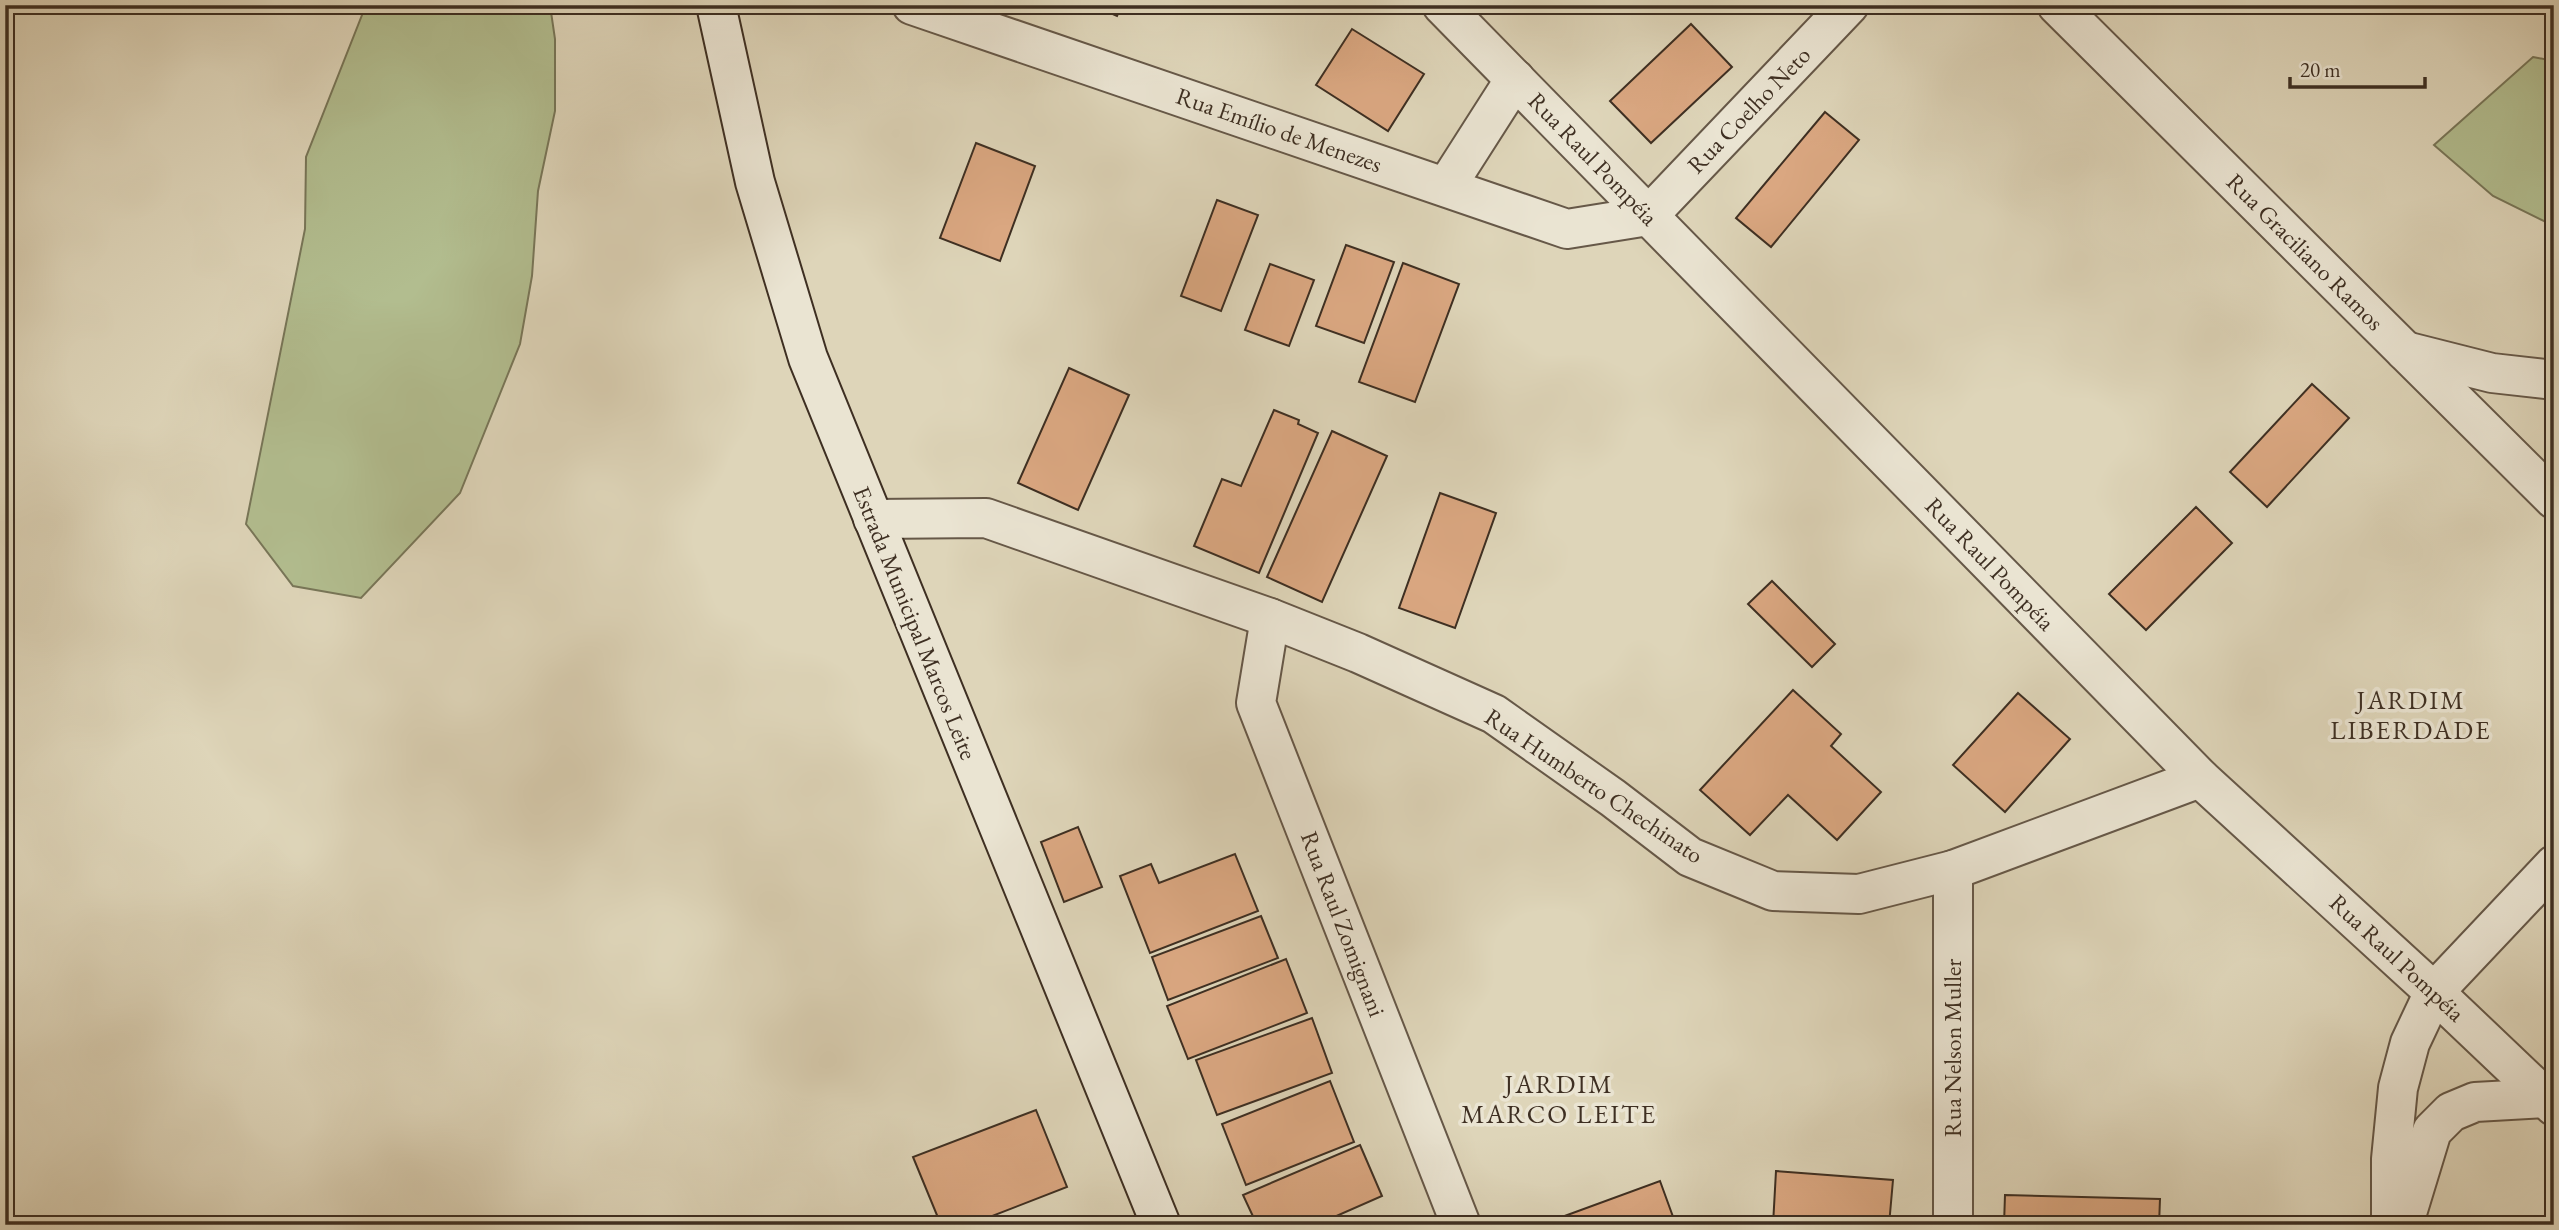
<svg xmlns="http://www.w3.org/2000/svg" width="2559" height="1230" font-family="'EB Garamond',serif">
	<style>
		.green { fill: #b2bd8f; stroke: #787658; stroke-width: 2 }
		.building { fill: #daa781; stroke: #3e2f22; stroke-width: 2 }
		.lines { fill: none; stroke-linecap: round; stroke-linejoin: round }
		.street-casing { stroke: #665848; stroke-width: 42 }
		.secondary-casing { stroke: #3e2f22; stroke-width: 42 }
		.street { stroke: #eae4d2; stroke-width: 38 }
		.secondary { stroke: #eae4d2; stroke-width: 38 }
		.labels { text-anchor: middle; stroke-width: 7; stroke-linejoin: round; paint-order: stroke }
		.street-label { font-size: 24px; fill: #3e2f22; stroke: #eae4d2 }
		.neighbourhood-label { font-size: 26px; letter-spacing: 2px; fill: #3e2f22; stroke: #eae4d2 }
	</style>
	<rect width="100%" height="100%" fill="#ded5b9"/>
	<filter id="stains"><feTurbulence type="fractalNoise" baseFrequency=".00286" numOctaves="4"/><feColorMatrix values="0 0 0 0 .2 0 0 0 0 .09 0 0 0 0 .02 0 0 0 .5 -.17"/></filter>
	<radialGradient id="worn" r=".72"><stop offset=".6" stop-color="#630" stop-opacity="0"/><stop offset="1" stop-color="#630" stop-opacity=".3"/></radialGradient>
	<g class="green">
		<polygon points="366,5 550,5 555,39 555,111 538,191 532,276 520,344 460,493 361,598 293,586 246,524 305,229 306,157"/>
		<polygon points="2533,57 2554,61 2554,226 2493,196 2434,145"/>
	</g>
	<g class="building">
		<polygon points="1092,5 1122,5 1117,16"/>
		<polygon points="1691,24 1732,67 1651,143 1610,101"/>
		<polygon points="1352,29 1424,74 1388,131 1316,85"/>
		<polygon points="1825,112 1859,140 1771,247 1736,218"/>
		<polygon points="976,143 1035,166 1000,261 940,238"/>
		<polygon points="1217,200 1258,215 1221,311 1181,296"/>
		<polygon points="1346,245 1394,262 1364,343 1316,326"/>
		<polygon points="1403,263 1459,284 1415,402 1359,382"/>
		<polygon points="1270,264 1314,280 1289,346 1245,330"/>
		<polygon points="1069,368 1129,395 1078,510 1018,483"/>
		<polygon points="2312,384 2349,418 2267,507 2230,472"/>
		<polygon points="1274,410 1299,420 1298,424 1318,433 1259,573 1194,546 1222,479 1241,486"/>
		<polygon points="1332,431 1387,456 1322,602 1267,577"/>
		<polygon points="1440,493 1496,513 1455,628 1399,608"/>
		<polygon points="2196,507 2232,543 2146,630 2109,594"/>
		<polygon points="1772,581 1835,644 1812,667 1748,604"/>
		<polygon points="1793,690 1841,734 1831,746 1881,792 1837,840 1788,795 1750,835 1700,790"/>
		<polygon points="2018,693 2070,739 2005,812 1953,765"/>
		<polygon points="1078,827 1102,887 1064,902 1041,842"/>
		<polygon points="1235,854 1258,911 1150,953 1120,876 1151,864 1159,883"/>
		<polygon points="1261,916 1278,958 1168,1000 1152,957"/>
		<polygon points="1286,959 1307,1013 1188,1059 1167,1006"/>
		<polygon points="1312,1018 1332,1073 1217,1115 1196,1060"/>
		<polygon points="1330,1081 1354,1142 1246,1185 1222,1124"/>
		<polygon points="1036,1110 1067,1187 969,1225 941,1225 913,1157"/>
		<polygon points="1360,1145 1382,1196 1316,1225 1257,1225 1243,1195"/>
		<polygon points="1776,1171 1893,1180 1889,1225 1773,1225"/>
		<polygon points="1660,1181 1676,1225 1540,1225"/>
		<polygon points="2005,1195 2160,1199 2159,1225 2004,1225"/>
	</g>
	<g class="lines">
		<g class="street-casing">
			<g id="street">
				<polyline points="912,5 1567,229 1648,216 1849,5"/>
				<polyline points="1442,5 2200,778 2434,992 2554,1106"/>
				<polyline points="2057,5 2554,499"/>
				<polyline points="1446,187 1515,79"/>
				<polyline points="2405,351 2492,373 2554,380"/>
				<polyline points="873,519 986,518 1270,618 1358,653 1494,714 1613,798 1690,857 1773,891 1859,894 1953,870 2200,778"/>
				<polyline points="1270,618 1256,703 1461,1225"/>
				<polyline points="2404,1223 2432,1131 2451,1112 2475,1102 2545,1098"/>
				<polyline points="1953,1225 1953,870"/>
				<polyline points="2391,1225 2391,1159 2398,1088 2410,1043 2434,992 2554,865"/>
			</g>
		</g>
		<g class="secondary-casing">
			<polyline id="secondary" points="716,5 755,182 808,358 1161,1225"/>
		</g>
		<use href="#street" class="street"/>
		<use href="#secondary" class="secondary"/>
	</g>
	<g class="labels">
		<g class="street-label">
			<text transform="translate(1749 110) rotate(-46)" y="8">Rua Coelho Neto</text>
			<text transform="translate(1279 130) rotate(19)" y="8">Rua Emílio de Menezes</text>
			<text transform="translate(1593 159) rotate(46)" y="8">Rua Raul Pompéia</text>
			<text transform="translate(2305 252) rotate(45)" y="8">Rua Graciliano Ramos</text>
			<text transform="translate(1990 564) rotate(46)" y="8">Rua Raul Pompéia</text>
			<text transform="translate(915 623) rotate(68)" y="8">Estrada Municipal Marcos Leite</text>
			<text transform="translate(1594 786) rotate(34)" y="8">Rua Humberto Chechinato</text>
			<text transform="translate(1343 924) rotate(69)" y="8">Rua Raul Zomignani</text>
			<text transform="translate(2397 958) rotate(43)" y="8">Rua Raul Pompéia</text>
			<text transform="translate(1953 1048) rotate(-90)" y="8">Rua Nelson Muller</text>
		</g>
		<g class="neighbourhood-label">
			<text x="2411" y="709">JARDIM<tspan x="2411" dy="30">LIBERDADE</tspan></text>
			<text x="1559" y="1093">JARDIM<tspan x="1559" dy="30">MARCO LEITE</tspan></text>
		</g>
	</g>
	<rect width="2559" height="1230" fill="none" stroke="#ded5b9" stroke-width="28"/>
	<rect x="7" y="7" width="2545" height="1216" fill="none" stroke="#3e2f22" stroke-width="3.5"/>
	<rect x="14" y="14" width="2531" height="1202" fill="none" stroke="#3e2f22" stroke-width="2"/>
	<path d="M2290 77v10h135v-10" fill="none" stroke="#3e2f22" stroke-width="3.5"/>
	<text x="2300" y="77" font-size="21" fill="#3e2f22" stroke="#eae4d2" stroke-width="5" paint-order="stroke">20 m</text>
	<rect width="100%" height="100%" filter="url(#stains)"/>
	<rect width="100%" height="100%" fill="url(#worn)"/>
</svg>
